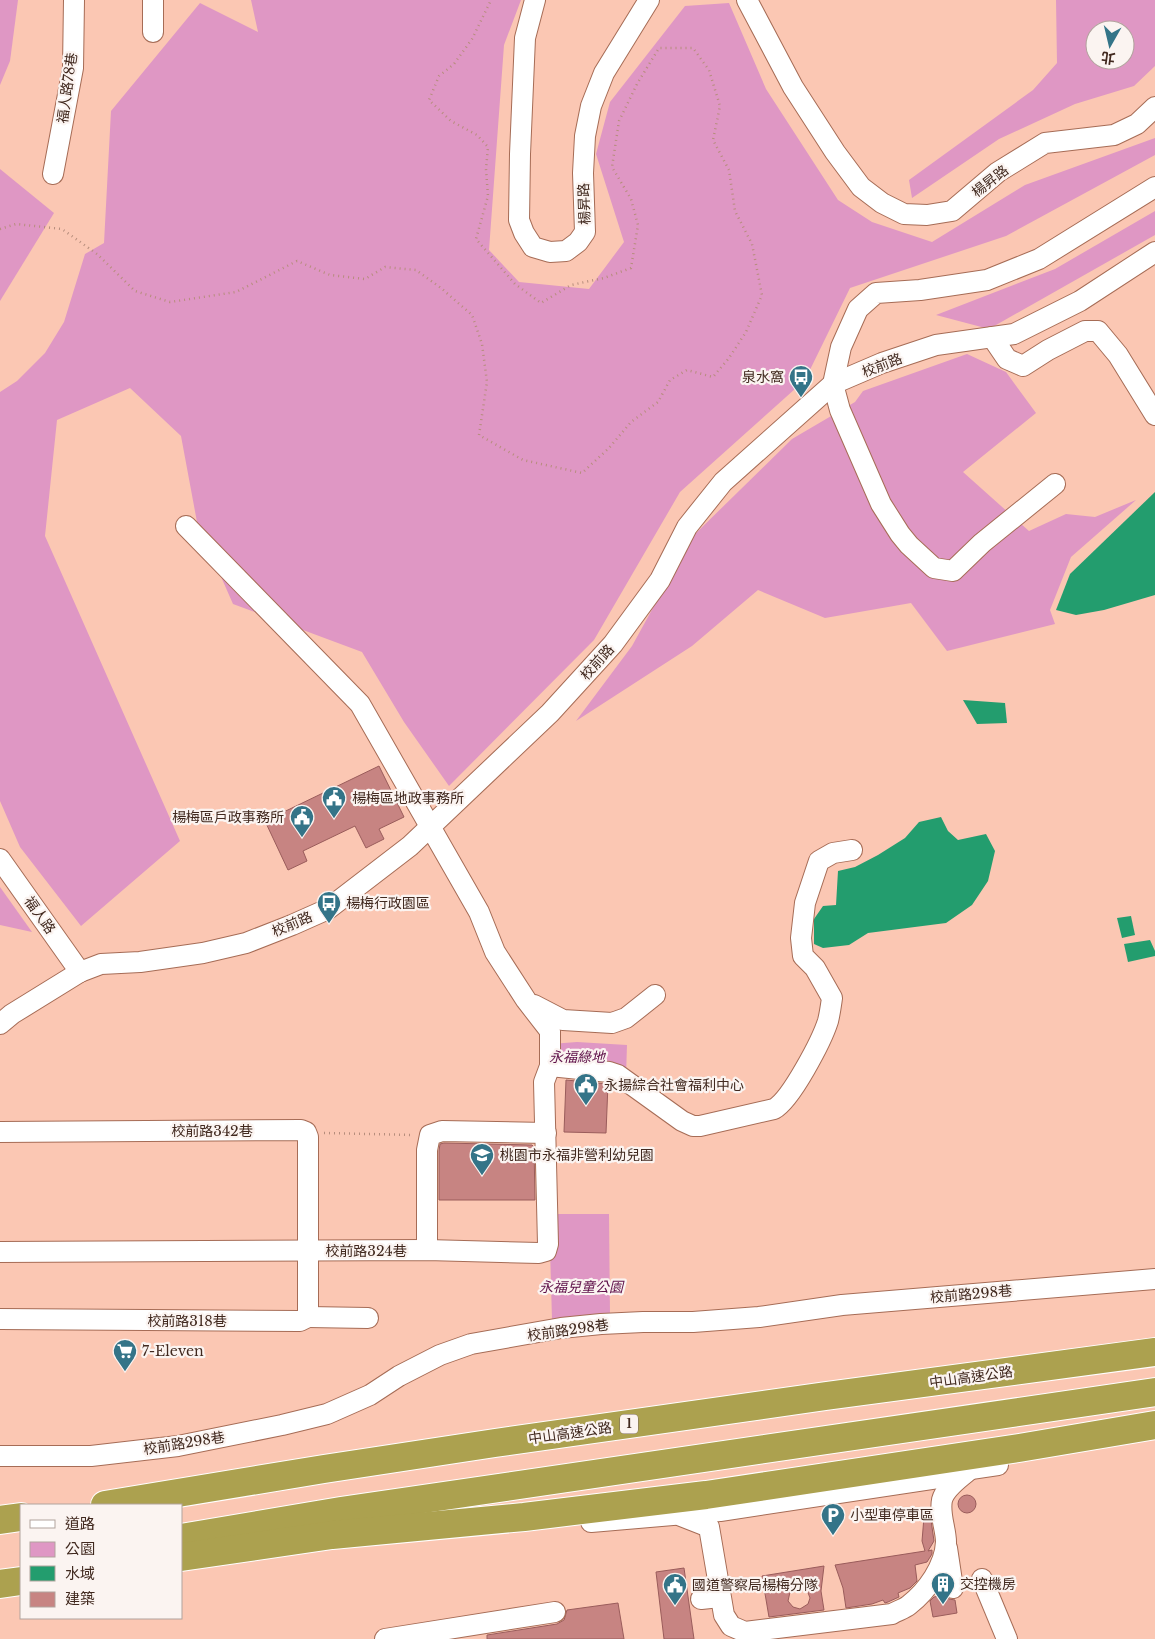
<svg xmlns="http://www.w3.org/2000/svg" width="1155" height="1639" font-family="'Libre Baskerville','Noto Sans TC',serif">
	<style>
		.green { fill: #df97c4; fill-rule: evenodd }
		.water { fill: #239d6e }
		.building { fill: #c78482; stroke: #9a5c5b; fill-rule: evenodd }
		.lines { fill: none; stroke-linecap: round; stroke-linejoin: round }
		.minor-casing { stroke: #a66c56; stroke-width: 22 }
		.highway-casing { stroke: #fff; stroke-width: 30 }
		.path { stroke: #b68d7c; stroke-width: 2.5; stroke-dasharray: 1 4; stroke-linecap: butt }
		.minor { stroke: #fff; stroke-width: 20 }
		.highway { stroke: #aca14f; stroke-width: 28 }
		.labels { text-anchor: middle; stroke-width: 4.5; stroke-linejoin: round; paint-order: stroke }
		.shield { fill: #fbf4f1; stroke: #79665e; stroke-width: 1 }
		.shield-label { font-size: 12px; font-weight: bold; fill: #41291f }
		.street-label { font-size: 14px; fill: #41291f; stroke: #fbf4f1 }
		.poi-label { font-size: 14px; fill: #41291f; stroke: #fbf4f1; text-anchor: start }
		.park-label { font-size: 14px; font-style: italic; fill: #5e1049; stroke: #fbf4f1 }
	</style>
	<rect width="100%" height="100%" fill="#fbc7b3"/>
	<g class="green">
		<polygon points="0,0 18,0 10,61 0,85"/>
		<polygon points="251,0 521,0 504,45 489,250 519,282 589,289 624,242 596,154 610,102 685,6 729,3 766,89 838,200 872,222 932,242 1025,185 1155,138 1155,155 1006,236 850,288 805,380 680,492 594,640 449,786 404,722 362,652 233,604 197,522 181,436 130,388 57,420 45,536 180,841 81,926 20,847 0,801 0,392 17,381 45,353 64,322 85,254 104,243 111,111 200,3 258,32"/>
		<path d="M1056,0h99v66l-21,20 -59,18 -76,35 -87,59 -3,-18 124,-90 24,-27zM1095,30h30v30h-30z"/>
		<polygon points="0,169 54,213 0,301"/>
		<polygon points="1155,211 1155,235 989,329 936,315 1055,269"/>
		<polygon points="967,354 1006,372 1036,413 963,472 1029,531 1066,514 1095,517 1136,500 1071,557 1050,610 1055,624 947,651 911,603 825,618 758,590 692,646 576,721 632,646 692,537 792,439 855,402 863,391"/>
		<polygon points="0,887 32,932 0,925"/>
		<polygon points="577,1042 627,1045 626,1076 562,1071 551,1044"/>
		<polygon points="549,1214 609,1214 610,1315 552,1319"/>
	</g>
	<g class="water">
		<polygon points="1155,492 1155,595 1104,610 1076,615 1056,610 1070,574"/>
		<polygon points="963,700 1005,703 1007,723 977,724"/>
		<polygon points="941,817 948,831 958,840 986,834 995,851 988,881 972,905 946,923 868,933 849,945 823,948 814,944 814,919 823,906 836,905 838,871 855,867 878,855 905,838 919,822"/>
		<polygon points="1131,916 1135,935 1122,938 1117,918"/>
		<polygon points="1150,940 1155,951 1155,956 1128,962 1124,944"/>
	</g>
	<g class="building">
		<polygon points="379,766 404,817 379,829 384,839 366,848 355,826 303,851 307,861 288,870 265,821"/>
		<polygon points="566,1080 608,1084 606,1133 564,1132"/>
		<polygon points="444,1143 532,1145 534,1147 535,1200 439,1200 439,1151 440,1144"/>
		<circle cx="967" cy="1504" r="9"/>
		<polygon points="930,1513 934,1541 928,1551 932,1550 932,1554 927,1562 915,1565 917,1581 910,1588 898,1593 899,1597 888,1602 885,1603 883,1600 872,1604 846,1608 843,1588 835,1565 925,1551 922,1541 924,1517 926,1514"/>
		<path d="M824,1566l-3,25 3,19 -55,7 -7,-41zM798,1585l9,5 3,8 -2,6 -8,5 -7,-2 -5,-6 2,-9z"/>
		<polygon points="684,1568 694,1639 664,1639 656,1572"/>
		<polygon points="944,1595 949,1599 955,1600 957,1613 933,1617 930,1601 934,1597"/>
		<polygon points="618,1603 624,1639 487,1639 487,1635 557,1624 564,1620 567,1610"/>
	</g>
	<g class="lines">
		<g class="minor-casing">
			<g id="minor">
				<polyline points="535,0 525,38 520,154 519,220 524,233 533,247 550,252 566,251 578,242 585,232 583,173 585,136 591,106 604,73 649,0"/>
				<polyline points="747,0 793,87 835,152 861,187 882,203 904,214 927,215 952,211 998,172 1045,143 1114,135 1137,124 1155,107"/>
				<polyline points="153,32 153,0"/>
				<polyline points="53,174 73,68 74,0"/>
				<polyline points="992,337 1007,359 1023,366 1048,350 1085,331 1098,331 1118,355 1155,415"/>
				<polyline points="1055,484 982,543 953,571 934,568 909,545 900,534 881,504 840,410 833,384 841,347 858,309 876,293 920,290 987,280 1039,259 1155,187"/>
				<path d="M186,526l174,178 119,208 16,40 31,48 24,31v35l59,6 9,3 64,46 11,5h7l74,-17c17,-9 48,-69 54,-88 2,-8 3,-16 4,-23l-17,-30 -12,-12 -2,-18 4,-35 14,-42 14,-8 19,-3"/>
				<polyline points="0,859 80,972"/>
				<polyline points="534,1005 563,1020 612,1023 626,1018 655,995"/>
				<polyline points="0,1024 12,1014 80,972 101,964 140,962 203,953 246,943 292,925 328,909 410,846 550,713 613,644 660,580 687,527 723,482 833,384 882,363 936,345 1014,334 1080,301 1155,252"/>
				<polyline points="0,1132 301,1130 306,1132 308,1137 308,1317 300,1321 0,1319"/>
				<polyline points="427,1250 427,1150 430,1135 442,1131 546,1133"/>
				<polyline points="0,1252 427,1250 539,1253 546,1251 548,1244 544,1082 550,1066"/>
				<polyline points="308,1317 368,1318"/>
				<polyline points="0,1456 91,1456 178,1446 282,1425 327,1414 370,1395 399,1376 440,1355 471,1344 561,1328 601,1324 643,1322 693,1322 759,1317 842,1305 1155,1279"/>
				<path d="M681,1516l28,11 15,88 7,11 14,6 147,-18c5,-3 12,-5 17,-9 18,-14 36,-39 37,-63 0,-13 -7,-28 -4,-42 3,-12 17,-21 26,-29"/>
				<polyline points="591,1522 720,1511 938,1478 971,1469 998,1465"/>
				<polyline points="947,1548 953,1588"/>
				<polyline points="982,1579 1007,1639"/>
				<polyline points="701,1599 720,1597"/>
				<polyline points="385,1639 555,1612"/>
			</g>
		</g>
		<g class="highway-casing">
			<g id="highway">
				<polyline points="105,1505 324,1469 495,1443 826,1396 1155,1352"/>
				<polyline points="0,1520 21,1517"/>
				<polyline points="181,1538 341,1511 1155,1392"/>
				<polyline points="181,1557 332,1535 524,1517 706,1495 1019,1448 1155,1425"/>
				<polyline points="0,1584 21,1581"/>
			</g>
		</g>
		<g class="path">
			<polyline points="0,229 16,224 62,229 97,254 135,291 170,302 236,292 297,261 330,275 365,279 385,267 416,270 441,288 472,315 482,344 487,382 479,435 523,460 582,473 609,448 631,422 658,402 670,380 687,370 713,377 729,358 746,332 762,295 752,244 735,211 729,170 713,140 720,106 709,70 693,48 659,48 637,84 619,121 612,167 631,199 638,225 631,268 604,278 571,285 541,303 515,284 476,239 488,196 486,169 488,147 477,135 451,121 429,100 439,76 454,64 472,39 491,0"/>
			<polyline points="324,1133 414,1135"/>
		</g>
		<use href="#minor" class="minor"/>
		<use href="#highway" class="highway"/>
	</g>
	<defs>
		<g id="bus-pin" transform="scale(1.25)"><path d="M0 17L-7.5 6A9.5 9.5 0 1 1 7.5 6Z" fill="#347488" stroke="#fbf4f1"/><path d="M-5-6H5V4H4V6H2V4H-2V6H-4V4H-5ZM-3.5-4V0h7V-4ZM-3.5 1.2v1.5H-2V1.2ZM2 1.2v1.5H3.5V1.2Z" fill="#fff"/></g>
		<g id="civic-pin" transform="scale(1.25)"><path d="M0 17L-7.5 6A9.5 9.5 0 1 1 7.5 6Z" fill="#347488" stroke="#fbf4f1"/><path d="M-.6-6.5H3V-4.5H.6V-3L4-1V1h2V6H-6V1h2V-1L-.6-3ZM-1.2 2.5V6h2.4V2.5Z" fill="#fff"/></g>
		<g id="school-pin" transform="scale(1.25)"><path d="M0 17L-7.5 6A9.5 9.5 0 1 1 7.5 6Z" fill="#347488" stroke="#fbf4f1"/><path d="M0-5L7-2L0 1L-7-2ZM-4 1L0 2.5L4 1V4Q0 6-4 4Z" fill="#fff"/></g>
		<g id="supermarket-pin" transform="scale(1.25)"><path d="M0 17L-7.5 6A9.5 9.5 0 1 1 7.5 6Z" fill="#347488" stroke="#fbf4f1"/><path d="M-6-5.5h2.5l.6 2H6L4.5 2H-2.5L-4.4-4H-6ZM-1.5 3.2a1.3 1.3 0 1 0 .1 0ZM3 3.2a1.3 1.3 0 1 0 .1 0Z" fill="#fff"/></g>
		<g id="parking-pin" transform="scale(1.25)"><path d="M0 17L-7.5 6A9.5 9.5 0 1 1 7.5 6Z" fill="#347488" stroke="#fbf4f1"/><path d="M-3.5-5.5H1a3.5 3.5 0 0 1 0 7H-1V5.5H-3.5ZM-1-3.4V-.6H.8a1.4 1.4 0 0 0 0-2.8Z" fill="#fff"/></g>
		<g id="building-pin" transform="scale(1.25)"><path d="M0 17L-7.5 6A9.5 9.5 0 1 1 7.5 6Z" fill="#347488" stroke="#fbf4f1"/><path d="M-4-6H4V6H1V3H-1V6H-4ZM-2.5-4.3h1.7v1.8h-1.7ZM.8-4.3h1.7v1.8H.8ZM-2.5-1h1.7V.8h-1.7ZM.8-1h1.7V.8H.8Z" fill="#fff"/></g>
	</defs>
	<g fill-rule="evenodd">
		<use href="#bus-pin" x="801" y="377"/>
		<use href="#civic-pin" x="334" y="798"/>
		<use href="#civic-pin" x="302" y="817"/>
		<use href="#bus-pin" x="329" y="903"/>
		<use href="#civic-pin" x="586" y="1085"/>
		<use href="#school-pin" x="482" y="1155"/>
		<use href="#supermarket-pin" x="125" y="1351"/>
		<use href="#parking-pin" x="833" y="1515"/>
		<use href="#building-pin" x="943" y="1584"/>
		<use href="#civic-pin" x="675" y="1585"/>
	</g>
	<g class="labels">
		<rect class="shield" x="620" y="1414.5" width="18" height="19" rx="4"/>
		<g class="shield-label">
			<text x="629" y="1428">1</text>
		</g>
		<g class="street-label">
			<text transform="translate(67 88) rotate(-82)" y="5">福人路78巷</text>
			<text transform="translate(990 181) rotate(-38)" y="5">楊昇路</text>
			<text transform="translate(584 204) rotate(-92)" y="5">楊昇路</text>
			<text transform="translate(882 365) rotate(-21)" y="5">校前路</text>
			<text transform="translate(597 662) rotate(-48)" y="5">校前路</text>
			<text transform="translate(40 915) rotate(55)" y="5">福人路</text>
			<text transform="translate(292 924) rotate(-23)" y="5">校前路</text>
			<text x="212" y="1136">校前路342巷</text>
			<text x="366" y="1256">校前路324巷</text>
			<text transform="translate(971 1294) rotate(-5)" y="5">校前路298巷</text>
			<text x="187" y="1326">校前路318巷</text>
			<text transform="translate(568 1330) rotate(-8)" y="5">校前路298巷</text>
			<text transform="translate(971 1377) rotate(-8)" y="5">中山高速公路</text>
			<text transform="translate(570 1433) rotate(-8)" y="5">中山高速公路</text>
			<text transform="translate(184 1443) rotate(-9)" y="5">校前路298巷</text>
		</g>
		<g class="poi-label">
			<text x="784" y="382" text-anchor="end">泉水窩</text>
			<text x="352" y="803">楊梅區地政事務所</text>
			<text x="284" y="822" text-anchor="end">楊梅區戶政事務所</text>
			<text x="346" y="908">楊梅行政園區</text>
			<text x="604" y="1090">永揚綜合社會福利中心</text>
			<text x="500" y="1160">桃園市永福非營利幼兒園</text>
			<text x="142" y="1356">7-Eleven</text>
			<text x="850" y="1520">小型車停車區</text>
			<text x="960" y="1589">交控機房</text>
			<text x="692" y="1590">國道警察局楊梅分隊</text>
		</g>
		<g class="park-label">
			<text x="577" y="1062">永福綠地</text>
			<text x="581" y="1292">永福兒童公園</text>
		</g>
	</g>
	<rect x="20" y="1504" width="162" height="115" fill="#fbf4f1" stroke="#b1a39d"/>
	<rect x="30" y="1520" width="25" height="8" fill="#ffffff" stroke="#b1a39d"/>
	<text x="65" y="1529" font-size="15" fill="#41291f">道路</text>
	<rect x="30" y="1542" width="25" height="15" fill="#df97c4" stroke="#b1a39d"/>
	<text x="65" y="1554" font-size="15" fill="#41291f">公園</text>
	<rect x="30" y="1566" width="25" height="15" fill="#239d6e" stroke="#b1a39d"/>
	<text x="65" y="1579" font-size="15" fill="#41291f">水域</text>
	<rect x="30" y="1592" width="25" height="15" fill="#c78482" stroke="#b1a39d"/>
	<text x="65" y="1604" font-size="15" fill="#41291f">建築</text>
	<g transform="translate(1110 45) rotate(188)"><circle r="24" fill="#fbf4f1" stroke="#b1a39d"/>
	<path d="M0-4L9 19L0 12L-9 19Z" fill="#347488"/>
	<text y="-8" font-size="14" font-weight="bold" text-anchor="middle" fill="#41291f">北</text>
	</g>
</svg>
